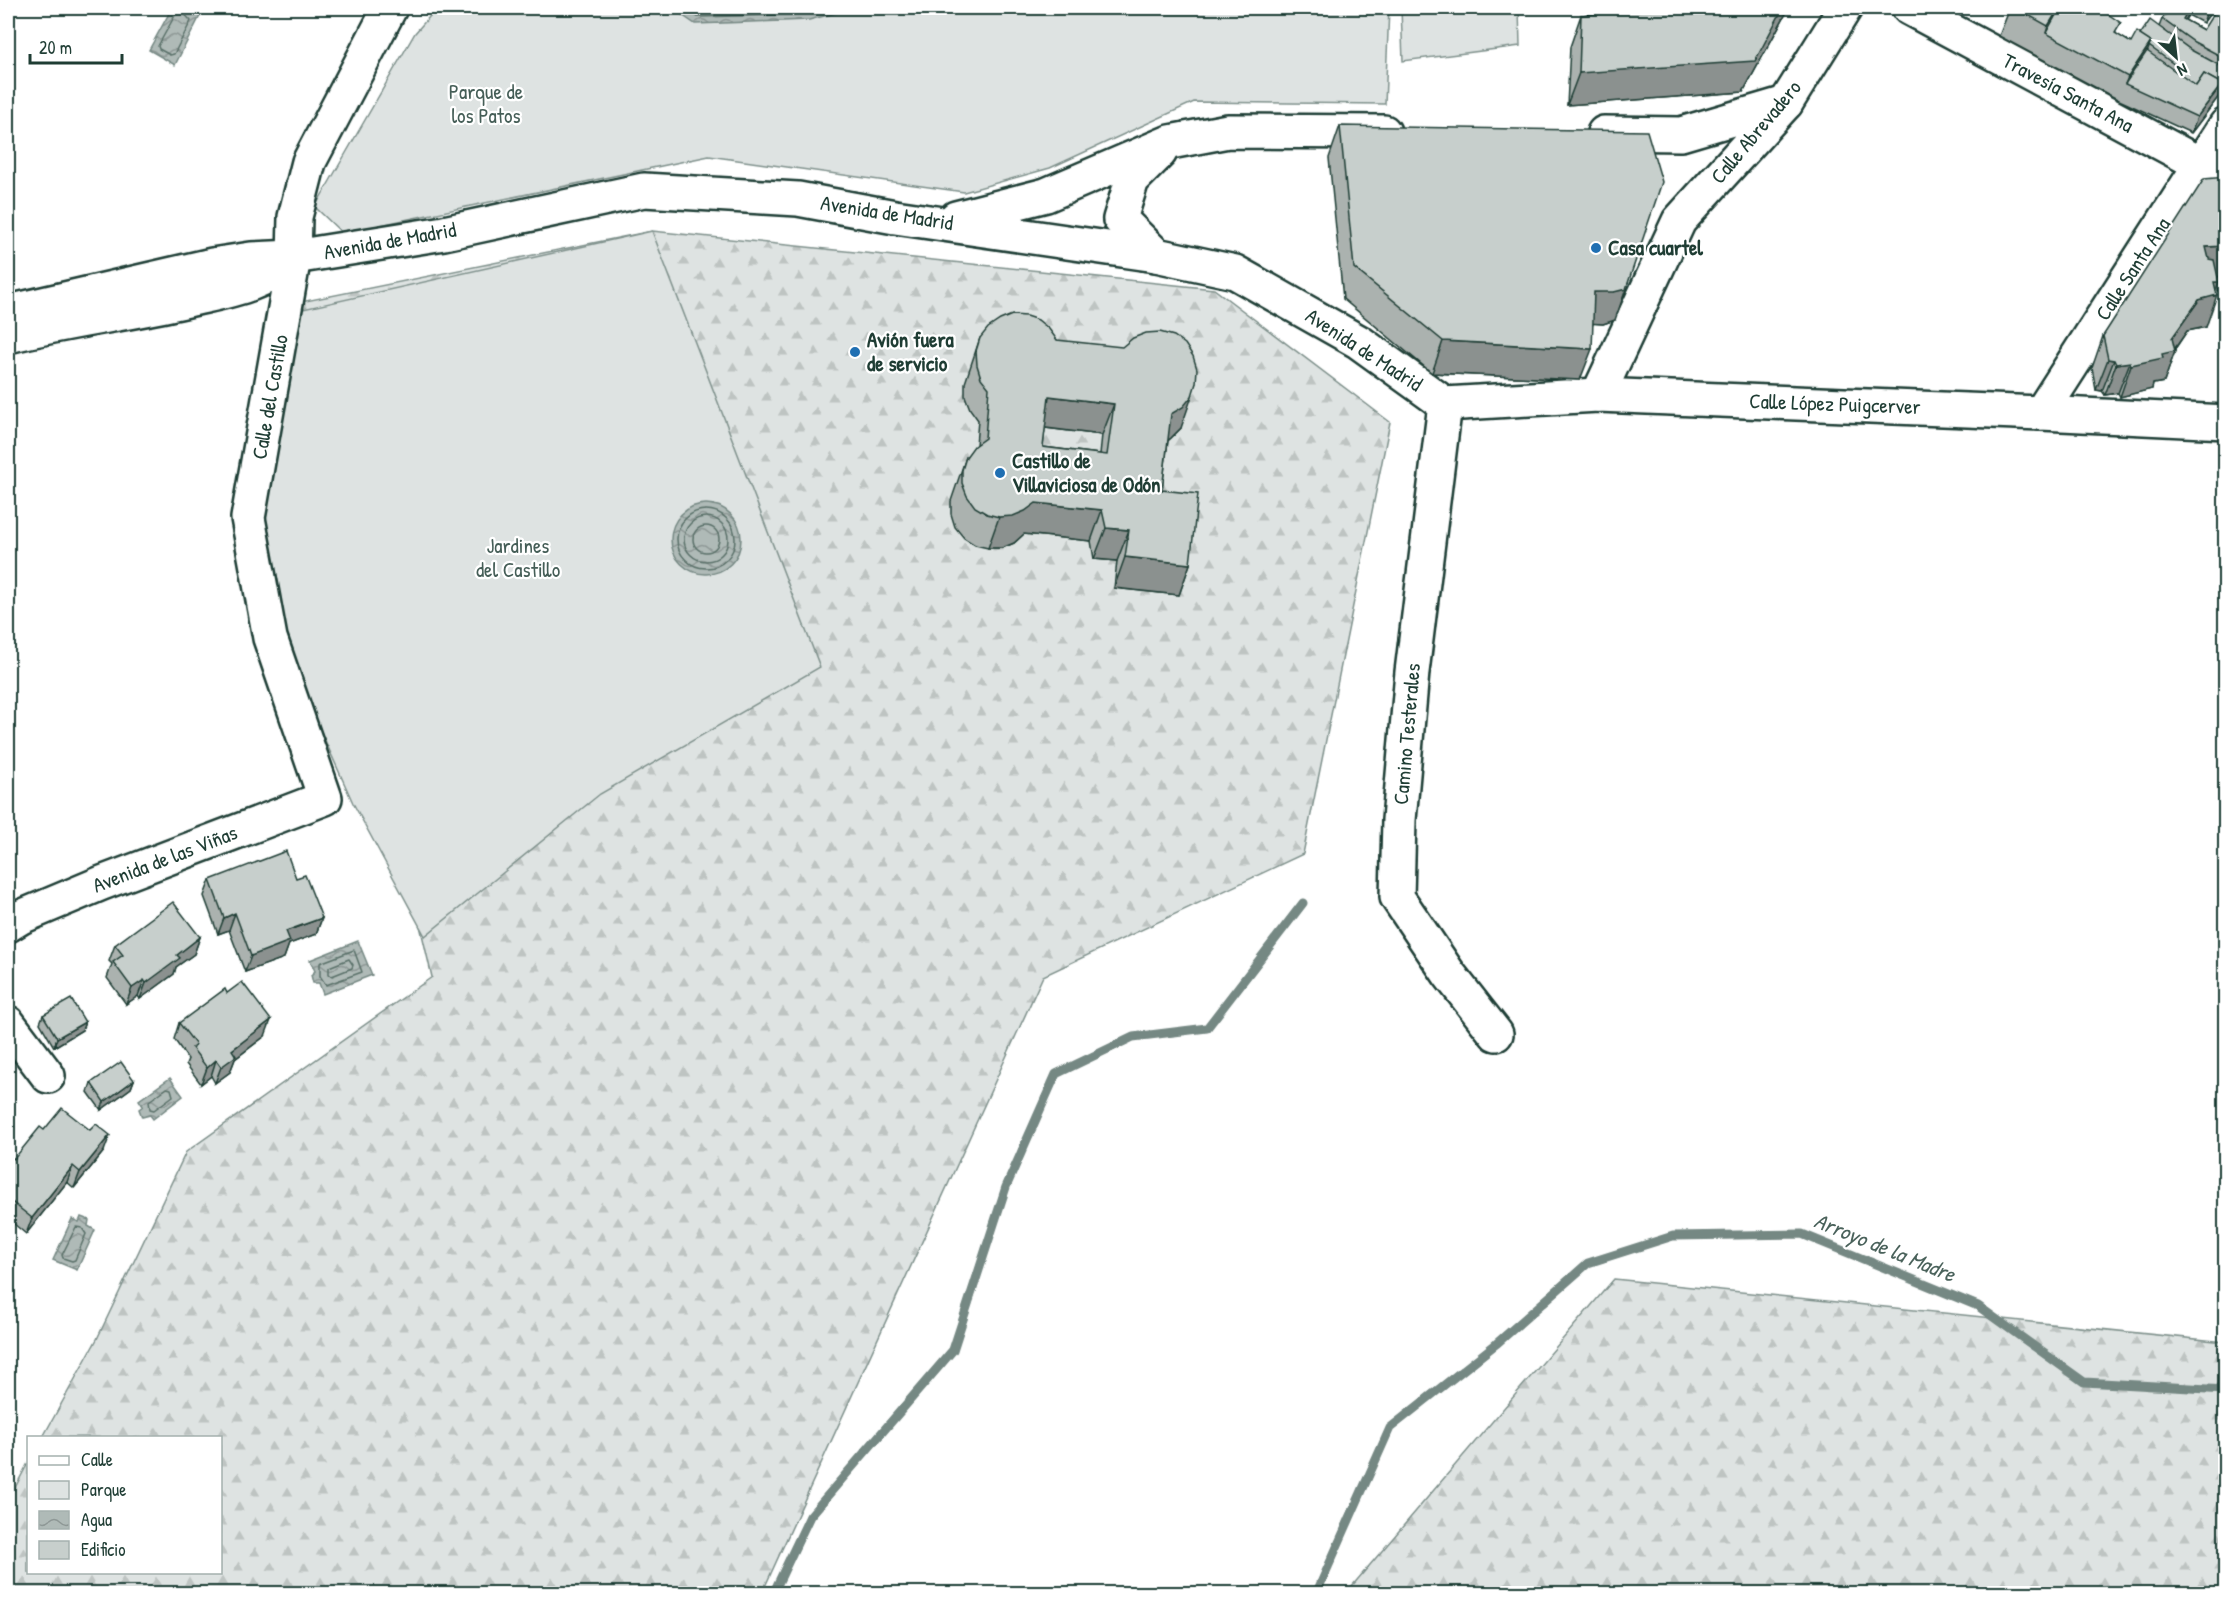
<svg xmlns="http://www.w3.org/2000/svg" width="2233" height="1601" font-family="'Patrick Hand',sans-serif">
	<style>
		.forest { fill: url(#forest-firs); stroke: #7e908b; stroke-width: 1.5 }
		.green { fill: #dee3e2; stroke: #7e908b; stroke-width: 1.5 }
		.water { fill: url(#water-waves); stroke: #758883; stroke-width: 1.5 }
		.lines { fill: none; stroke-linecap: round; stroke-linejoin: round }
		.shore { stroke: #596f68; stroke-width: 1.5 }
		.stream { stroke: #758883; stroke-width: 9 }
		.street-casing { stroke: #1f3d34; stroke-width: 38 }
		.street { stroke: #fff; stroke-width: 33 }
		.wall { fill: #abb2af; stroke: #1f3d34; stroke-width: 1.5; fill-rule: evenodd }
		.shaded-wall { fill: #8b918f; stroke: #1f3d34; stroke-width: 1.5 }
		.building { fill: #c7cfcc; stroke: #1f3d34; stroke-width: 1.5; fill-rule: evenodd }
		.poi-dot { fill: #1f6fb2; stroke: #fff; stroke-width: 2 }
		.labels { text-anchor: middle; stroke-width: 4.5; stroke-linejoin: round; paint-order: stroke }
		.park-label { font-size: 21px; fill: #455e57; stroke: #fff }
		.street-label { font-size: 21px; fill: #1f3d34; stroke: #fff }
		.poi-label { font-size: 21px; font-weight: bold; fill: #1f3d34; stroke: #fff; text-anchor: start }
		.water-label { font-size: 22px; font-style: italic; fill: #4a625b; stroke: #fff }
	</style>
	<defs>
		<pattern id="forest-firs" width="22" height="20" patternUnits="userSpaceOnUse" patternTransform="scale(1.5)"><rect width="22" height="20" fill="#dee3e2"/><path d="M5 1l3.5 6h-7zM16 11l3.5 6h-7z" fill="#bec4c2"/></pattern>
		<pattern id="water-waves" width="16" height="10" patternUnits="userSpaceOnUse" patternTransform="scale(1.5)"><rect width="16" height="10" fill="#afbab7"/><path d="M0 5q4-4 8 0t8 0" fill="none" stroke="#8e9896"/></pattern>
	</defs>
	<rect width="100%" height="100%" fill="#fff"/>
	<filter id="ink" filterUnits="userSpaceOnUse"><feTurbulence type="fractalNoise" baseFrequency=".0167" numOctaves="2"/><feDisplacementMap in="SourceGraphic" scale="12" xChannelSelector="R" yChannelSelector="G"/><feConvolveMatrix kernelMatrix="1 2 1 2 8 2 1 2 1" color-interpolation-filters="sRGB"/></filter>
	<g filter="url(#ink)">
		<g class="forest">
			<polygon points="652,231 1214,289 1390,422 1303,854 1043,976 762,1593 8,1594 8,1501 28,1463 28,1572 220,1572 220,1438 43,1437 97,1339 186,1152 432,977 276,307"/>
			<polygon points="1614,1279 2225,1342 2225,1593 1346,1593"/>
		</g>
		<g class="green">
			<polygon points="437,8 1389,8 1385,104 1194,102 1050,168 964,192 709,156 342,233 315,207 415,33"/>
			<polygon points="1401,8 1519,8 1520,46 1403,61"/>
			<polygon points="652,231 820,667 600,794 425,936 353,803 285,651 265,512 294,311"/>
		</g>
		<g class="water">
			<polygon points="172,8 183,8 200,16 175,65 149,50"/>
			<polygon points="677,8 834,8 836,13 809,20 695,24 679,13"/>
			<circle cx="706" cy="539" r="35"/>
			<polygon points="358,941 372,975 323,994 319,983 313,983 311,975 315,971 310,960"/>
			<polygon points="170,1078 183,1096 153,1119 150,1115 142,1117 139,1109 143,1106 139,1100"/>
			<polygon points="81,1217 89,1220 88,1226 95,1230 77,1270 53,1260 72,1219 79,1222"/>
		</g>
		<g class="lines">
			<g class="shore">
				<polyline points="684,8 698,17 808,14 829,8"/>
				<polyline points="695,8 700,10 771,8"/>
				<polygon points="178,10 181,10 191,21 174,54 170,55 159,49 158,46"/>
				<circle cx="706" cy="539" r="29"/>
				<circle cx="706" cy="539" r="22"/>
				<circle cx="706" cy="539" r="13"/>
				<polygon points="354,950 362,972 326,985 320,976 320,963"/>
				<polygon points="349,959 353,965 352,968 332,976 329,974 329,967"/>
				<polygon points="167,1088 171,1089 173,1096 154,1110 150,1109 149,1101"/>
				<polygon points="76,1227 82,1228 86,1234 75,1260 72,1261 63,1258 62,1255"/>
			</g>
			<g class="stream">
				<polyline points="773,1594 810,1516 953,1350 1006,1187 1056,1074 1133,1037 1207,1028 1303,903"/>
				<polyline points="1316,1594 1390,1428 1496,1344 1588,1263 1673,1236 1802,1234 1978,1306 2084,1382 2226,1390"/>
			</g>
			<g class="street-casing">
				<g id="street">
					<polyline points="1909,8 2200,164 2226,183"/>
					<polyline points="1604,133 1681,134 1786,103"/>
					<polyline points="956,218 1046,195 1170,142 1228,131 1384,132"/>
					<polyline points="1156,255 1120,219 1132,180 1160,152"/>
					<polyline points="8,312 212,265 251,259 294,257 444,233 644,190 798,199 895,217 1156,255 1235,272 1359,342 1445,404"/>
					<path d="M8,336c59,-15 120,-22 180,-36 38,-9 76,-14 105,-42"/>
					<polyline points="1598,395 1679,221 1786,103 1845,8"/>
					<polyline points="1445,404 1598,395 2041,413 2226,422"/>
					<polyline points="1445,404 1412,672 1399,820 1397,897 1449,974 1496,1034"/>
					<polyline points="2041,413 2226,125"/>
					<polyline points="8,925 21,917 102,883 325,798 270,638 248,518 294,257 295,217 309,162 390,8"/>
					<polyline points="8,1023 48,1076"/>
				</g>
			</g>
			<use href="#street" class="street"/>
		</g>
		<g class="wall">
			<polygon points="1670,8 1789,8 1743,92 1567,105 1570,47 1581,15"/>
			<polygon points="2010,8 2108,8 2106,13 2117,35 2131,43 2140,35 2159,27 2162,19 2170,8 2214,8 2203,23 2188,15 2185,20 2203,30 2226,16 2226,87 2191,133 2119,100 1999,36"/>
			<polygon points="1340,126 1615,320 1603,324 1593,323 1580,380 1432,373 1343,299 1329,158"/>
			<polygon points="2226,177 2226,276 2218,277 2216,290 2206,327 2187,331 2175,349 2175,351 2164,382 2153,384 2152,389 2120,397 2118,393 2105,395 2102,391 2096,390 2092,368 2103,336"/>
			<path d="M980,338l77,2 124,88 -13,13 -6,49 28,74 -11,31 -65,-7 3,-27 -23,-2 -3,-18 -67,-7 -10,9 -12,5h-14l-13,-3 -11,-7 -9,-11 -4,-13v-13l15,-44 10,-12 2,-25 -8,-11 -5,-13v-13zM1045,428l57,7 -2,19 -57,-7z"/>
			<polygon points="296,878 322,918 316,934 289,944 284,958 245,972 229,930 218,934 204,896 210,880"/>
			<polygon points="200,937 194,954 176,967 174,974 140,999 138,996 126,1004 107,978 112,964 109,961 115,945"/>
			<polygon points="43,1015 85,1022 82,1030 54,1047 40,1023"/>
			<polygon points="179,1023 265,1036 235,1059 230,1072 215,1083 211,1076 201,1084 186,1064 188,1059 174,1039"/>
			<polygon points="134,1080 131,1088 101,1110 88,1092 91,1083"/>
			<polygon points="44,1130 104,1151 74,1188 67,1182 26,1234 8,1219 8,1160 14,1159"/>
		</g>
		<g class="shaded-wall">
			<polygon points="1783,8 1789,8 1743,92 1567,105 1579,73"/>
			<polygon points="2059,8 2065,8 2046,33 2048,26"/>
			<polygon points="2189,8 2191,8 2188,15 2179,31 2183,19"/>
			<polygon points="2208,8 2214,8 2203,23"/>
			<polygon points="2151,42 2142,66 2125,84 2128,77"/>
			<polygon points="2226,83 2226,87 2191,133 2197,117 2222,84"/>
			<polygon points="2226,246 2226,276 2194,278 2206,247"/>
			<polygon points="2214,282 2219,282 2214,296 2217,295 2206,327 2187,331 2173,351 2175,351 2164,382 2153,384 2152,389 2120,397 2131,365 2172,338 2199,300"/>
			<polygon points="1626,289 1615,320 1603,324 1583,323 1594,292"/>
			<polygon points="1443,341 1592,349 1580,380 1432,373"/>
			<polygon points="2108,359 2114,360 2102,391 2096,390"/>
			<polygon points="2130,362 2118,393 2105,395 2116,364"/>
			<polygon points="1049,396 1114,404 1102,435 1038,427"/>
			<polygon points="1192,396 1181,428 1171,438 1159,446 1171,414"/>
			<polygon points="1036,503 1102,510 1091,541 1024,534 1014,543 1002,548 988,548 999,517"/>
			<polygon points="1106,528 1129,530 1117,561 1094,559"/>
			<polygon points="1125,557 1190,564 1179,595 1114,588"/>
			<polygon points="235,913 229,930 218,934 224,918"/>
			<polygon points="322,918 316,934 289,944 284,958 245,972 251,956 286,931"/>
			<polygon points="200,937 194,954 176,967 174,974 140,999 146,983 177,955"/>
			<polygon points="144,980 138,996 126,1004 132,988"/>
			<polygon points="271,1020 265,1036 235,1059 230,1072 215,1083 221,1067 232,1050"/>
			<polygon points="85,1022 82,1030 54,1047 57,1038"/>
			<polygon points="216,1060 211,1076 201,1084 207,1068"/>
			<polygon points="134,1080 131,1088 101,1110 104,1102"/>
			<polygon points="110,1135 104,1151 74,1188 80,1172"/>
			<polygon points="73,1166 67,1182 26,1234 32,1218"/>
		</g>
		<g class="building">
			<polygon points="1670,8 1783,8 1755,61 1579,73 1581,15"/>
			<polygon points="2016,8 2059,8 2048,26"/>
			<polygon points="2060,8 2108,8 2105,12 2121,23 2115,33 2131,43 2137,32 2151,42 2128,77 2046,33"/>
			<polygon points="2170,8 2189,8 2183,19 2203,30 2215,11 2226,16 2226,59 2194,42 2162,19"/>
			<polygon points="2150,20 2191,50 2226,69 2226,83 2219,92 2222,84 2204,74 2196,86 2180,75 2182,70 2149,46 2151,42 2140,35"/>
			<polygon points="2147,51 2196,86 2204,74 2222,84 2197,117 2125,84"/>
			<polygon points="1340,126 1647,131 1662,182 1626,289 1614,292 1594,292 1592,349 1443,341 1354,268"/>
			<polygon points="2226,177 2226,246 2206,247 2209,259 2214,260 2219,282 2214,282 2217,295 2199,300 2172,338 2175,351 2162,354 2163,358 2131,365 2130,362 2116,364 2114,360 2108,359 2103,336 2204,179"/>
			<path d="M1012,315l14,1 12,4 11,9 8,11 65,7 11,-9 13,-5 14,-1 14,4 11,8 8,12 4,13 -1,14 -4,13 -9,11 -12,7 -9,76 36,4 -8,70 -65,-7 4,-27 -23,-2 -4,-18 -66,-7 -11,8 -12,5 -14,1 -12,-3 -12,-7 -8,-11 -5,-13v-13l4,-13 8,-11 11,-8 4,-50 -8,-10 -4,-13 -1,-14 4,-13 8,-10 12,-8zM1049,396l65,8 -7,51 -64,-8z"/>
			<polygon points="286,851 296,878 305,875 322,918 286,931 290,941 251,956 235,913 224,918 210,880"/>
			<polygon points="173,902 200,937 177,955 180,958 146,983 144,980 132,988 113,962 123,955 115,945"/>
			<polygon points="242,982 271,1020 232,1050 236,1056 221,1067 216,1060 207,1068 192,1048 196,1045 179,1023 225,989 227,993"/>
			<polygon points="71,999 85,1022 57,1038 43,1015"/>
			<polygon points="121,1062 134,1080 104,1102 91,1083"/>
			<polygon points="62,1108 90,1130 96,1124 110,1135 80,1172 73,1166 32,1218 8,1199 8,1160 11,1156 14,1159 40,1127 44,1130"/>
		</g>
	</g>
	<g class="poi-dot">
		<circle cx="1596" cy="248" r="6"/>
		<circle cx="855" cy="352" r="6"/>
		<circle cx="1000" cy="473" r="6"/>
	</g>
	<g class="labels">
		<g class="park-label">
			<text x="486" y="99">Parque de<tspan x="486" dy="24">los Patos</tspan></text>
			<text x="518" y="553">Jardines<tspan x="518" dy="24">del Castillo</tspan></text>
		</g>
		<g class="street-label">
			<text transform="translate(2068 93) rotate(28)" y="7">Travesía Santa Ana</text>
			<text transform="translate(1756 132) rotate(-50)" y="7">Calle Abrevadero</text>
			<text transform="translate(887 213) rotate(9)" y="7">Avenida de Madrid</text>
			<text transform="translate(390 241) rotate(-10)" y="7">Avenida de Madrid</text>
			<text transform="translate(2133 269) rotate(-57)" y="7">Calle Santa Ana</text>
			<text transform="translate(1364 350) rotate(33)" y="7">Avenida de Madrid</text>
			<text transform="translate(270 397) rotate(-80)" y="7">Calle del Castillo</text>
			<text transform="translate(1835 404) rotate(2)" y="7">Calle López Puigcerver</text>
			<text transform="translate(1407 734) rotate(-85)" y="7">Camino Testerales</text>
			<text transform="translate(165 859) rotate(-21)" y="7">Avenida de las Viñas</text>
		</g>
		<g class="poi-label">
			<text x="1608" y="255">Casa cuartel</text>
			<text x="867" y="347">Avión fuera<tspan x="867" dy="24">de servicio</tspan></text>
			<text x="1012" y="468">Castillo de<tspan x="1012" dy="24">Villaviciosa de Odón</tspan></text>
		</g>
		<g class="water-label">
			<text transform="translate(1885 1247) rotate(22)" y="8">Arroyo de la Madre</text>
		</g>
	</g>
	<rect width="2233" height="1601" fill="none" stroke="#fff" stroke-width="30"/>
	<rect x="15" y="15" width="2203" height="1571" fill="none" stroke="#1f3d34" stroke-width="2" filter="url(#ink)"/>
	<rect x="27" y="1436" width="195" height="138" fill="#ffffff" stroke="#a5b1ae" stroke-width="1.5"/>
	<rect x="39" y="1456" width="30" height="9" fill="#ffffff" stroke="#a5b1ae" stroke-width="1.5"/>
	<text x="81" y="1466" font-size="18" fill="#1f3d34">Calle</text>
	<rect x="39" y="1481" width="30" height="18" fill="#dee3e2" stroke="#a5b1ae" stroke-width="1.5"/>
	<text x="81" y="1496" font-size="18" fill="#1f3d34">Parque</text>
	<rect x="39" y="1511" width="30" height="18" fill="url(#water-waves)" stroke="#a5b1ae" stroke-width="1.5"/>
	<text x="81" y="1526" font-size="18" fill="#1f3d34">Agua</text>
	<rect x="39" y="1541" width="30" height="18" fill="#c7cfcc" stroke="#a5b1ae" stroke-width="1.5"/>
	<text x="81" y="1556" font-size="18" fill="#1f3d34">Edificio</text>
	<g transform="translate(2176 57) rotate(153)" stroke="#ffffff" stroke-width="4.5" paint-order="stroke">
	<path d="M0-4.5L10 22L0 15L-10 22Z" fill="#1f3d34"/>
	<text y="-9" font-size="16" font-weight="bold" text-anchor="middle" fill="#1f3d34">N</text>
	</g>
	<path d="M30 54v9h92v-9" fill="none" stroke="#1f3d34" stroke-width="3"/>
	<text x="39" y="54" font-size="18" fill="#1f3d34" stroke="#ffffff" stroke-width="4.5" paint-order="stroke">20 m</text>
</svg>
